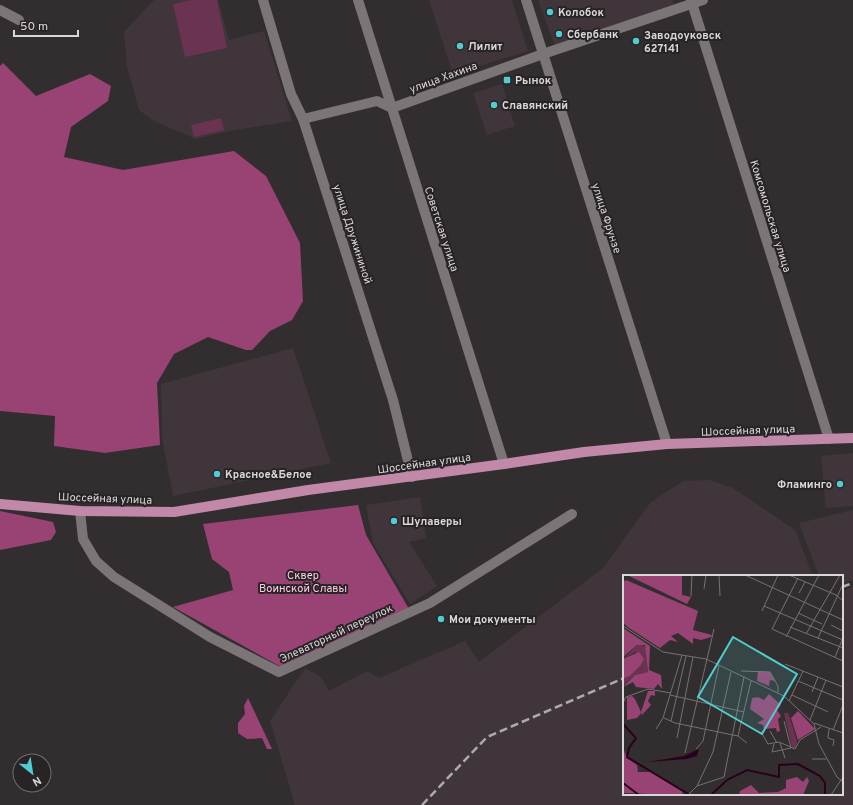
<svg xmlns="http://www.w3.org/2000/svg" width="853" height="805" font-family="Overpass,sans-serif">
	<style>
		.built { fill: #40353a }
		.green { fill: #6a3352 }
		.forest { fill: #984374 }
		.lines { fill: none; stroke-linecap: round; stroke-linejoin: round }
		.minor { stroke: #7b7578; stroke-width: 10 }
		.major { stroke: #c189a7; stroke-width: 10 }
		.rail { stroke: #adaaab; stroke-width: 2.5; stroke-dasharray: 8 4; stroke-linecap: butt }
		.poi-dot { fill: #52cdcf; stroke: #282426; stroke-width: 1.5 }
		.labels { text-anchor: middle; stroke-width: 4; stroke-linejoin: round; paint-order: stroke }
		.poi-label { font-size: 11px; font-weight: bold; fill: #dad7d8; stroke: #282426; text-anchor: start }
		.street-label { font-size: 11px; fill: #dad7d8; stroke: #282426 }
		.park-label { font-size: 11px; fill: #fccce4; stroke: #282426 }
		.inset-river { fill: none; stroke: #2a011b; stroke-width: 2 }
		.inset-road { fill: none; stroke: #757273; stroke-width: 1 }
		.view { fill: #52cdcf; fill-opacity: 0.15; stroke: #52cdcf; stroke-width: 2 }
		.inset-edge { fill: none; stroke: #dad7d8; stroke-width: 2 }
	</style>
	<rect width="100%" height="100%" fill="#322e30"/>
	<g class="built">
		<polygon points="154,0 218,0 229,40 264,31 292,121 229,131 196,139 154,121 139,110 127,67 124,32"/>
		<polygon points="429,0 512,0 528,51 453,74"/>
		<polygon points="538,0 672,0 674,4 555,46"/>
		<polygon points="502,84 515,126 487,135 473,93"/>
		<polygon points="293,348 331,463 173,496 162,438 161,384"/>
		<polygon points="853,453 853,506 826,508 821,456"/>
		<polygon points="709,480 733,488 795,530 813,576 624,576 624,794 842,794 842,591 853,587 853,805 295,805 270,721 305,668 321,677 329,691 367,671 379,678 465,641 479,662 603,568 651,502 683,481"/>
		<polygon points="420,497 426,538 409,542 437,586 410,604 373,543 366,505"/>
		<polygon points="853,510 853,580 842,584 842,576 819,576 799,523"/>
	</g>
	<g class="green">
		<polygon points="191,0 217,0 227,48 185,57 173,4"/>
		<polygon points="221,118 224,130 194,137 191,125"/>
	</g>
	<g class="forest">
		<polygon points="3,63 36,96 90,74 111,86 108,101 71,127 64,157 123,170 234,151 266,176 300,243 303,301 292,320 270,331 252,350 246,350 208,337 174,354 157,383 160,445 105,453 54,446 55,416 0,411 0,66"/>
		<polygon points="358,505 366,535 409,609 281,667 173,607 233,590 229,572 212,559 203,524"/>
		<polygon points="0,511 53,522 56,532 51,540 0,550"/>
		<polygon points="248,698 272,749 267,749 262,738 247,739 238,733 238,723 245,714 244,706"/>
	</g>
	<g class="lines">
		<g class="minor">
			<polyline points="263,0 291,94 303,119 393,400 412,477"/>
			<polyline points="358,0 504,464"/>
			<polyline points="526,0 667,444"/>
			<polyline points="691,0 829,439"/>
			<polyline points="0,10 19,20"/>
			<polyline points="303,119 377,101 392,108 543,54 703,0"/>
			<polyline points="80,511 83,539 96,561 114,577 210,637 279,672 430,603 572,514"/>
		</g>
		<polyline class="major" points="0,504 80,511 174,512 308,490 504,464 584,452 667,444 853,438"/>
		<g class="rail">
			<polyline points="842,587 853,583"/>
			<polyline points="422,805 487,737 624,678"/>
		</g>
	</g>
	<g class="poi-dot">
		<circle cx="550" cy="12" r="4"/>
		<circle cx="559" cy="34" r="4"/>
		<circle cx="636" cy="41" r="4"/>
		<circle cx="460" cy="46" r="4"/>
		<rect x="503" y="76" width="8" height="8" rx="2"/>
		<circle cx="494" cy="105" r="4"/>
		<circle cx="217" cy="474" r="4"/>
		<circle cx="840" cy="484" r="4"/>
		<circle cx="394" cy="521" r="4"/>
		<circle cx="441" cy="619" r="4"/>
	</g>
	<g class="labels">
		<g class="poi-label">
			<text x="558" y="16">Колобок</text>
			<text x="567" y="38">Сбербанк</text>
			<text x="644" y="39">Заводоуковск<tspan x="644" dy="13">627141</tspan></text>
			<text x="468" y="50">Лилит</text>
			<text x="515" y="84">Рынок</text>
			<text x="502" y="109">Славянский</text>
			<text x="225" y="478">Красное&amp;Белое</text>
			<text x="832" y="488" text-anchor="end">Фламинго</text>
			<text x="402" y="525">Шулаверы</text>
			<text x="449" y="623">Мои документы</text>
		</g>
		<g class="street-label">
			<text transform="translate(443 77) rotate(-20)" y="4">улица Хахина</text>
			<text transform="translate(771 216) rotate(73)" y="4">Комсомольская улица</text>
			<text transform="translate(607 218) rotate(72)" y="4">улица Фрунзе</text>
			<text transform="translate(442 229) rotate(72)" y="4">Советская улица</text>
			<text transform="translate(353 234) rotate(72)" y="4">улица Дружининой</text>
			<text transform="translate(748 430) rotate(-2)" y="4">Шоссейная улица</text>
			<text transform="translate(424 463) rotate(-8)" y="4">Шоссейная улица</text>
			<text transform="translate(105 498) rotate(2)" y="4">Шоссейная улица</text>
			<text transform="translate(336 633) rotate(-25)" y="4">Элеваторный переулок</text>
		</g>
		<g class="park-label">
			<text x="303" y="579">Сквер<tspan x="303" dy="13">Воинской Славы</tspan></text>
		</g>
	</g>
	<g transform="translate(623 575)">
		<rect width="220" height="220" fill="#322e30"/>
		<path d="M14,70l5,-1 4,4 2,24 -13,3 -12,11v-7l7,-3 10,-10 -4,-14 -13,7zM161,138h4l5,14 4,14 -1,7h-4z" fill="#6a3352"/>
		<path d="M4,0h55v20l9,2 -4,7zM3,5l72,31 -5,19 19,5 -1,2 -10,3 -8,-2v6l-15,-11 -7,3 7,6 -8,-2 -10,8 -31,-20 -6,-5v-41zM0,53l27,18 -1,24 12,5 1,14 -4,-5 -4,5 -18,-2 -3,-5 -10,5 12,-12 13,-3 -3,-27h-8l-14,12zM16,77l5,7 -4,7 -10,10 -7,3v-20zM135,96l12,1 5,9 -5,-1 -1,6 -12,-5zM25,116h7v5l-4,-1 -3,6 3,4 -10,11 1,-4 -5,6 -10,2v-23l5,-1 3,3 6,13zM146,119l12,11 -4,5 4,6 -3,3 2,12 -3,1 -1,-4 -12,1 -1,-4 -6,-2 7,-4 -14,-10 2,-11 6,-1 6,3zM175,136l17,18 -17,11 -7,-22zM0,173l4,10 10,7 1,7h12l33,20 -2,3 -58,-2zM174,202l6,5 4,-5 2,4 -6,14h-64l1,-4 11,-6 8,8 19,-1 8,-4v-8z" fill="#984374"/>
		<path d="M76,174l-2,7 -10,3 -40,3 37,-6z" fill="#2a011b"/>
		<path class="inset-river" d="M0,149l13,14 -7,10 -2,9 63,38M0,208l16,12M88,220l16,-15 20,-10 32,7v-12l19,-1 22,12 5,7v12"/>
		<path class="inset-road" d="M96,0l1,21M122,0l98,45M166,0l47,20 7,6M175,3l-26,51 71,32M81,14l2,-14M176,18l6,-11M68,21l1,-21M141,31l79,34M139,36l16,-36M175,38l24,11M208,50l12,6M0,51l40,26 43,7 78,37 30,28 5,20 18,33 6,5M167,52l53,21M183,59l34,-59M163,62l33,-62M195,63l25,-54M212,82l8,-19M162,89l58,23M118,96l29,1 8,14v6M175,106l45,19M189,117l6,-15M47,120l74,17M169,120l36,17M166,126l14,-30M0,128l3,-6 22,-8 23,4M41,143l11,5 63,13 9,7M187,145l16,-40M48,146l15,-65M191,148l29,10M33,154l7,-11 19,-63M206,154l-1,9 6,2 -1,6M210,155l10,-25M147,156l7,12M138,157l7,12 11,-2 16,7 5,-9 21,-13M115,161l13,-55M54,163l16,-81M157,168l5,15M151,169l-2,8 19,-4 -7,-27M73,174l7,-8 16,-76M62,178l29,-124M189,184h14M74,211l27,-9 20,-100M65,220l9,-9 16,-34 18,-80M208,220l12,-18"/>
		<path class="view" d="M110,62l64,37 -35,60 -64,-37z"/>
		<rect width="220" height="220" class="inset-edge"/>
	</g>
	<g transform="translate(32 773) rotate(150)"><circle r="19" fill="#282426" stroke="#6f6c6d"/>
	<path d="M0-3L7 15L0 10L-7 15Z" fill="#52cdcf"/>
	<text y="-6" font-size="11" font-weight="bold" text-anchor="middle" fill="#dad7d8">N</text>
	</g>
	<path d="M14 30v6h64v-6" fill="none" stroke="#dad7d8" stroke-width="2"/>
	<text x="20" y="30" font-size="12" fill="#dad7d8" stroke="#282426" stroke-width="3" paint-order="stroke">50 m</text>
</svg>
